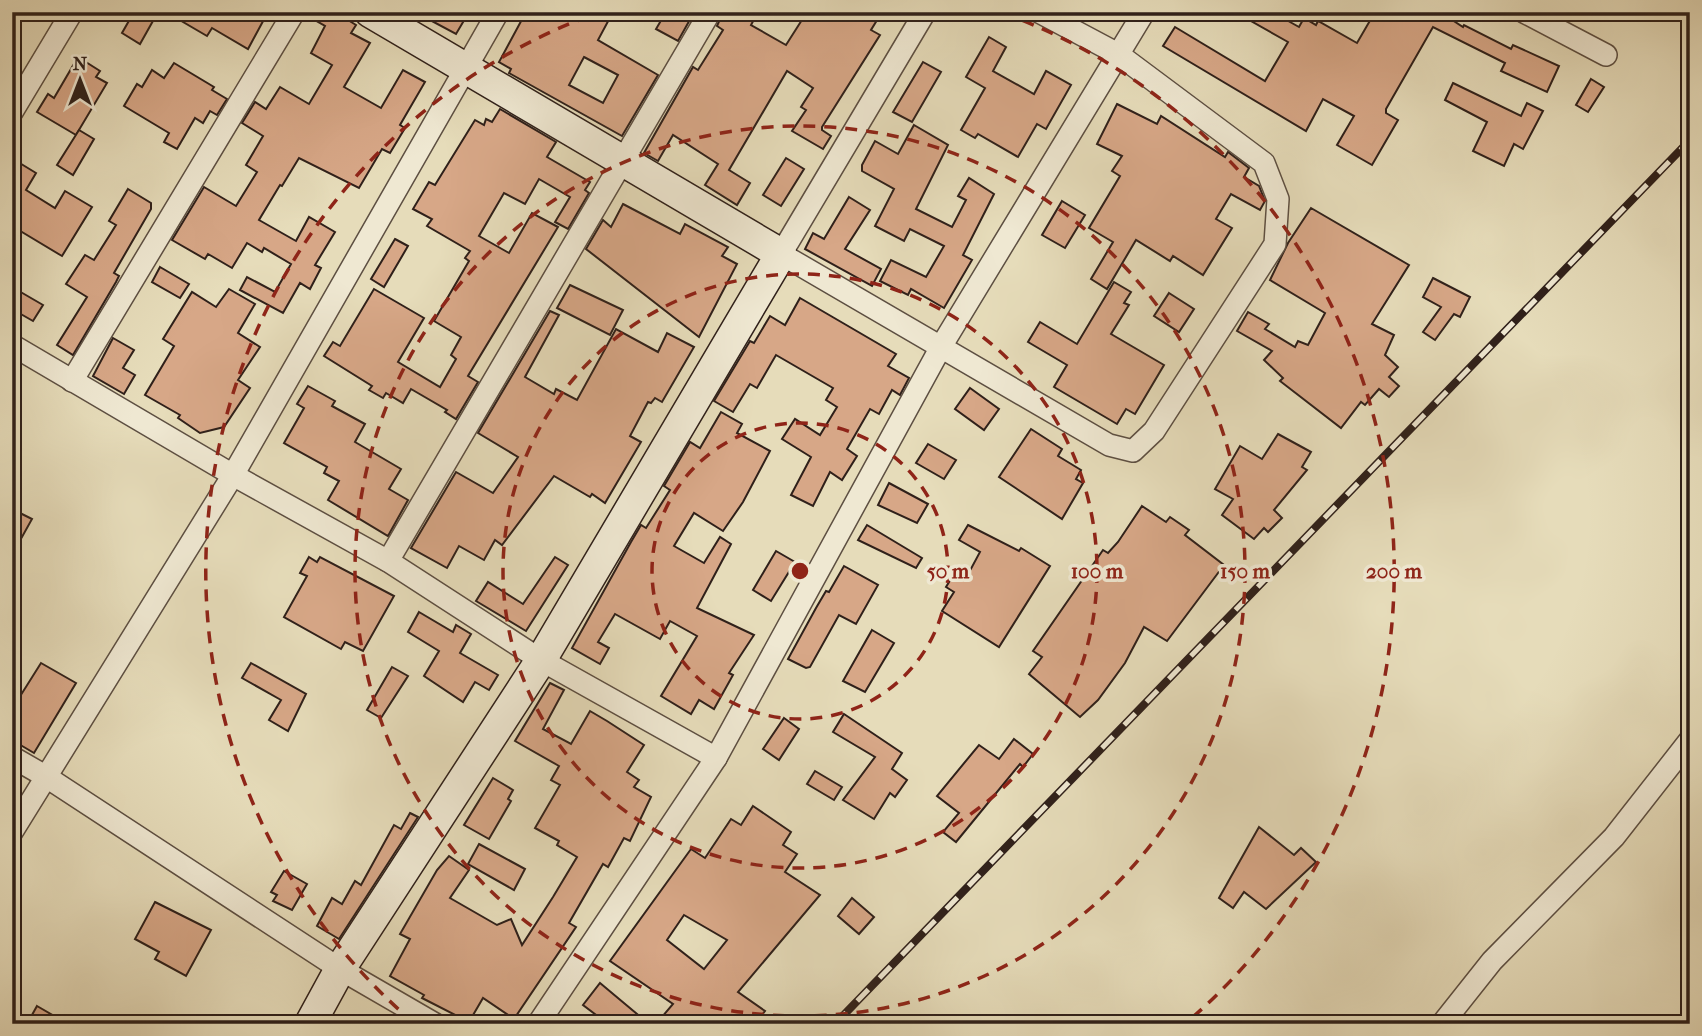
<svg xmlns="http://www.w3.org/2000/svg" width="1702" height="1036" font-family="'IM FELL French Canon',serif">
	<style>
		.building { fill: #d7a787; stroke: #2f201a; stroke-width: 2; fill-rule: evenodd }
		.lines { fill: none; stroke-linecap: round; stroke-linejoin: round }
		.street-casing { stroke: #5d4f42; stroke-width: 24 }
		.secondary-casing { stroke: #2f201a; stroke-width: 33 }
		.street { stroke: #efe8d2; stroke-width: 21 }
		.secondary { stroke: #efe8d2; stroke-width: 30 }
		.rail-casing { stroke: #2f201a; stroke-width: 8 }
		.rail { stroke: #efe8d2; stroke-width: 5; stroke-dasharray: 16; stroke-linecap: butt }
		.ring { fill: none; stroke: #8f2418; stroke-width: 3.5; stroke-dasharray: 12 9 }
		.centre { fill: #8f2418; stroke: #efe8d2; stroke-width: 3.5 }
		.ring-label { font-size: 21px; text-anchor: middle; font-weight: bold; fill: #8f2418; stroke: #efe8d2; stroke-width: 7; stroke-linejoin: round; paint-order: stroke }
	</style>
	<rect width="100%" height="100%" fill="#e6dcba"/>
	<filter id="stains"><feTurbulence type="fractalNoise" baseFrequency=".00286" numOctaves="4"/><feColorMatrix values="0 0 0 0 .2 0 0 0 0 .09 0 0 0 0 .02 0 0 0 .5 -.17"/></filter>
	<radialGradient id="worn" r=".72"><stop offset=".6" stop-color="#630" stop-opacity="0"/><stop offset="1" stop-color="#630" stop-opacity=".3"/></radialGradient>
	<g class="building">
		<polygon points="134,12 158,12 140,44 122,33"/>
		<polygon points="166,12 268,12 248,49 212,28 207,36"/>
		<polygon points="307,12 335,12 356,25 351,33 370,43 344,87 381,108 403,70 425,82 400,125 405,128 390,153 382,149 359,188 299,158 282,186 280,185 259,220 296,241 309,217 335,232 315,265 321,268 310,289 300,283 283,313 240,290 247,277 275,292 291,264 264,248 262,252 247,243 232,268 208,254 205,259 172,240 204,187 236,206 257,172 246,165 263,136 242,123 255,102 266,109 280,87 309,104 332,65 311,53 325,26 306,15"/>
		<polygon points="415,12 469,12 456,34"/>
		<path d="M526,12h87l-15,28 60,35 -36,61 -113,-63 2,-4 -12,-7zM584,57l34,18 -15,28 -34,-18z"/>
		<polygon points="666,12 686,12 692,16 678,41 656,29"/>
		<polygon points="723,12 758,12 751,25 786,45 807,12 882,12 871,30 880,35 822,127 822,130 831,136 823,149 792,131 806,110 801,107 813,88 787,71 729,170 750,183 737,205 705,185 718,164 673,135 658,161 644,153 693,67 698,70 723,30 717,26"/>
		<polygon points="1235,12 1272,12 1299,27 1304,18 1316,25 1318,21 1357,43 1375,12 1440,12 1463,27 1464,25 1511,49 1513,45 1559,66 1547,92 1501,71 1505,63 1433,27 1386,109 1386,113 1398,120 1372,165 1337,145 1354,116 1323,99 1306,131 1163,46 1175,27 1265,81 1288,42"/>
		<polygon points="989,37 1006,47 993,71 1034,94 1046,71 1071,85 1046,129 1037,124 1018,157 978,134 975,138 961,130 985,88 966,77"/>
		<polygon points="78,57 100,71 96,77 107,83 76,135 37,112 48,94 54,98"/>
		<polygon points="923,62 941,72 912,122 893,112"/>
		<polygon points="174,63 214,87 212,90 227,99 217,115 210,111 203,123 195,118 177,149 164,142 169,133 124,106 137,84 142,87 152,70 164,78"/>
		<polygon points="1591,79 1604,87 1588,112 1576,105"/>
		<polygon points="1453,83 1521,116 1527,103 1543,111 1523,149 1514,144 1504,166 1473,151 1487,122 1445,100"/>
		<polygon points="1117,104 1157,124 1161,116 1225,157 1228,152 1249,168 1244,177 1259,186 1265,201 1260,210 1231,194 1216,219 1232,228 1203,275 1173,256 1170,261 1136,240 1107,289 1091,279 1113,242 1089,228 1120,176 1112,171 1122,156 1097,144"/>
		<polygon points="500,109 556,142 547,157 590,182 585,190 589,193 568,229 555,222 570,197 539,179 525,204 504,193 479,236 509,253 532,213 558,227 468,376 478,382 456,419 445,412 447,410 411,389 403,403 386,393 383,398 369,390 372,386 324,356 333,342 340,346 374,289 424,318 398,362 440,387 456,359 451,355 461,337 434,321 469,261 465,258 470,251 427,226 432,219 413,209 429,182 435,185 475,120 484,125 486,119 492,122"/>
		<polygon points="914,125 948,145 916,209 952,227 966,200 958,196 969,178 994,194 963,255 972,260 944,308 911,289 908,295 880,281 891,260 926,277 944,246 910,229 904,241 875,226 894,189 862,171 862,165 875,141 898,154"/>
		<polygon points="79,130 94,139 73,175 57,165"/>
		<polygon points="786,158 804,169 781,206 763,195"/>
		<polygon points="18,162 36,173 26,190 55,208 65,191 92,207 62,256 12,226 12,172"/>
		<polygon points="128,189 151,203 151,209 114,273 119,276 116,282 73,355 57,345 87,297 66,284 85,255 94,260 116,225 109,221"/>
		<polygon points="849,197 870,210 845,249 881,269 872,286 805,249 813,233 824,239"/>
		<polygon points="1062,201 1085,215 1065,248 1042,235"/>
		<polygon points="623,204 680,234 685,224 728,247 722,256 737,264 699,337 586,249 603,220 611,227"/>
		<polygon points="1311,208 1409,265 1372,324 1394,335 1385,355 1398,367 1389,377 1399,386 1389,397 1379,389 1365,405 1361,402 1341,428 1280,381 1283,378 1264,360 1272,351 1237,331 1248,312 1269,324 1265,329 1295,347 1298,341 1308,345 1325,313 1270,280 1288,243"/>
		<polygon points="395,239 408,246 384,287 371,279"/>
		<polygon points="160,267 189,284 180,298 152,282"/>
		<polygon points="1433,278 1470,297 1460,317 1454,314 1435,340 1423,332 1441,307 1423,297"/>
		<polygon points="1114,282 1131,292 1124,303 1129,305 1111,334 1164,365 1135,414 1126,409 1117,424 1054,387 1067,365 1028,342 1040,322 1077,344"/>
		<polygon points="570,285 623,310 610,335 557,308"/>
		<polygon points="12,287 43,305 33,321 12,309"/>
		<polygon points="229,289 255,304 238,333 260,347 238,380 250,388 224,427 200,433 178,418 180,415 145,395 174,346 163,339 192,292 216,307"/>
		<polygon points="1169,293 1194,309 1179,332 1154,316"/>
		<polygon points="800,298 896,354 888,366 909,378 900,395 892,390 879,414 870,409 847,449 857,456 842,480 830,472 813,506 791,495 811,457 782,439 795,419 820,435 837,407 826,400 833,388 776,355 757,388 750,384 733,412 714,401 750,341 754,343 770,316 785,325"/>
		<polygon points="550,311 559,315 525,377 554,394 556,389 577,400 616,329 658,352 667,333 694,347 662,402 655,398 651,403 648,402 630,436 641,442 605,503 592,494 590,497 554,476 502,545 495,540 484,560 459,546 447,568 411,548 456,472 493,493 518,457 478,433"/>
		<polygon points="113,338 134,350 123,368 135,375 124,394 93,376"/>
		<polygon points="308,386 335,401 332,406 365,424 355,442 401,469 389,489 408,500 388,536 328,500 339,481 324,473 327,467 284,443 304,408 297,404"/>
		<polygon points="970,388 999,409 984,430 955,409"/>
		<polygon points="721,412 742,424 737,433 770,451 743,502 723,531 694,513 674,546 704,563 720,537 731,544 697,608 754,635 729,673 733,675 714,709 699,700 691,714 661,696 697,636 670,621 660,639 615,614 598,642 609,648 600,664 572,648 631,542 641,525 646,528 670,490 664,486 690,442 700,448"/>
		<polygon points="1031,429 1062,449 1058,456 1081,470 1076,479 1083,483 1062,519 999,477"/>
		<polygon points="1278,434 1311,452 1302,467 1307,470 1274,510 1282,518 1268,532 1264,528 1254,539 1222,515 1233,499 1215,489 1240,446 1262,459"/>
		<polygon points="928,444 956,460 944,479 916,463"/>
		<polygon points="889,483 928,504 917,523 878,505"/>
		<polygon points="1142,506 1166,522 1170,517 1189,530 1185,535 1224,565 1167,641 1144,627 1125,663 1098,700 1080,717 1029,674 1042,657 1033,651 1103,550 1108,553 1118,542"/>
		<polygon points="12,509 32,519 12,555"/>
		<polygon points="867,525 922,558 916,568 858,540"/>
		<polygon points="968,525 1019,551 1021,548 1050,566 999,647 942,611 954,592 946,587 954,574 965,580 980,552 959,540"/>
		<polygon points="776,551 795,562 771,601 753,590"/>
		<polygon points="309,557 317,562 320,557 394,596 363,651 345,642 341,649 284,617 307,576 300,573"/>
		<polygon points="555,557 568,565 526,631 476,601 488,582 523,604"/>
		<polygon points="844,566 878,585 856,624 839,615 810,667 806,668 788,659 816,608 826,591 829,592"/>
		<polygon points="419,612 453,632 456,625 471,634 460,653 498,675 489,690 475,682 463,702 424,676 439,651 408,632"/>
		<polygon points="872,630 894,643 865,692 843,681"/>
		<polygon points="41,663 76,683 34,753 12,740 12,694 19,698"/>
		<polygon points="251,663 306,694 288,731 269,720 281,700 242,678"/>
		<polygon points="392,667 408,676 381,718 367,710"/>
		<polygon points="550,683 564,690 543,729 571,744 590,711 607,721 644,745 627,772 639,780 634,787 651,797 630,841 624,838 608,867 603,864 569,923 576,927 514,1019 483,998 469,1022 422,998 424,995 390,976 410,939 400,934 437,870 449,856 469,870 450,898 497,925 511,919 522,945 553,897 577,857 557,845 559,841 535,828 560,785 551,780 559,766 515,741"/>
		<polygon points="844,714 902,753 892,769 907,780 895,797 890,793 874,819 843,800 875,757 833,732"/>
		<polygon points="784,718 799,729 779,760 763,749"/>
		<polygon points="1014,739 1033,754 1023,767 1020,764 956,842 943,832 959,813 937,796 979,745 999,759"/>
		<polygon points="815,771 842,787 834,800 807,784"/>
		<polygon points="493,778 513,790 508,799 511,801 489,839 464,825"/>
		<path d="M753,806l38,26 -8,13 14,9 -12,18 35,23 -82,97 27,19 -10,13h-99l17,-20 -63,-43 81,-112 14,9 26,-39 10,6zM684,915l43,25 -23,29 -37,-29z"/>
		<polygon points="410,813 418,817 339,939 317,926 332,898 342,904 355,881 361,885 394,825 401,829"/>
		<polygon points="1259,827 1294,855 1301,848 1316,862 1266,909 1244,892 1233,908 1219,898"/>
		<polygon points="479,844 525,869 514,890 468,864"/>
		<polygon points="284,871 307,884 292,910 273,901 277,895 271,892"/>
		<polygon points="852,898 874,917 859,934 838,916"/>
		<polygon points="155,902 211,930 186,976 155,959 159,952 135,939"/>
		<polygon points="600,983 649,1024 608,1024 583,1005"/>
		<polygon points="37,1006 68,1024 27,1024"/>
	</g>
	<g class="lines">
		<g class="street-casing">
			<g id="street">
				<polyline points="925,12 781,254 1109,445 1133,451 1154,431 1275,244 1278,199 1264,163 1118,54 1039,12"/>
				<polyline points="1524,12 1606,55"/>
				<polyline points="12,112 72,12"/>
				<polyline points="12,345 233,475 388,561 541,660 716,758"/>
				<polyline points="72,381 294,12"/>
				<polyline points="388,561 710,12"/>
				<polyline points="12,757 45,776 340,969 435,1024"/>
				<polyline points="12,832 233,475 498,12"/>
				<polyline points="538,1024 716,758 942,345 1144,12"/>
				<polyline points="1442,1024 1492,961 1614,837 1690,740"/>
			</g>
		</g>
		<g class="secondary-casing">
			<polyline id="secondary" points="310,1024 340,969 541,660 781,254 370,12"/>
		</g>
		<use href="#street" class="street"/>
		<use href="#secondary" class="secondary"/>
		<g class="rail-casing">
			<polyline id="rail" points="835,1024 1690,140"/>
		</g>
		<use href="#rail" class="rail"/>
	</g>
	<g class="ring">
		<circle cx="800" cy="571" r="148"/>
		<circle cx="800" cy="571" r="297"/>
		<circle cx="800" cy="571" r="445"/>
		<path d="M414 1023A594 594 0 0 1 597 13M1003 13A594 594 0 0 1 1186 1023"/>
	</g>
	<circle cx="800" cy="571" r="10" class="centre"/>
	<g class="ring-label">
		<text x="948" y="578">50 m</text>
		<text x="1097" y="578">100 m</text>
		<text x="1245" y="578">150 m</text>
		<text x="1394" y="578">200 m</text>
	</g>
	<rect width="1702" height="1036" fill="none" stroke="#e6dcba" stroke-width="42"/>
	<rect x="14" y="14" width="1674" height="1008" fill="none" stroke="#2f201a" stroke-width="3.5"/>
	<rect x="21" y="21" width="1660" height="994" fill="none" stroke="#2f201a" stroke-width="2"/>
	<g transform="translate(80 80)" stroke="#efe8d2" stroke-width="5" paint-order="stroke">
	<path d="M0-5L12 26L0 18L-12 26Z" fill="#2f201a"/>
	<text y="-10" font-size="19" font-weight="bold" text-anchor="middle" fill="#2f201a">N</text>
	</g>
	<rect width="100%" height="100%" filter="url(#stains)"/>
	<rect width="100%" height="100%" fill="url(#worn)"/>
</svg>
